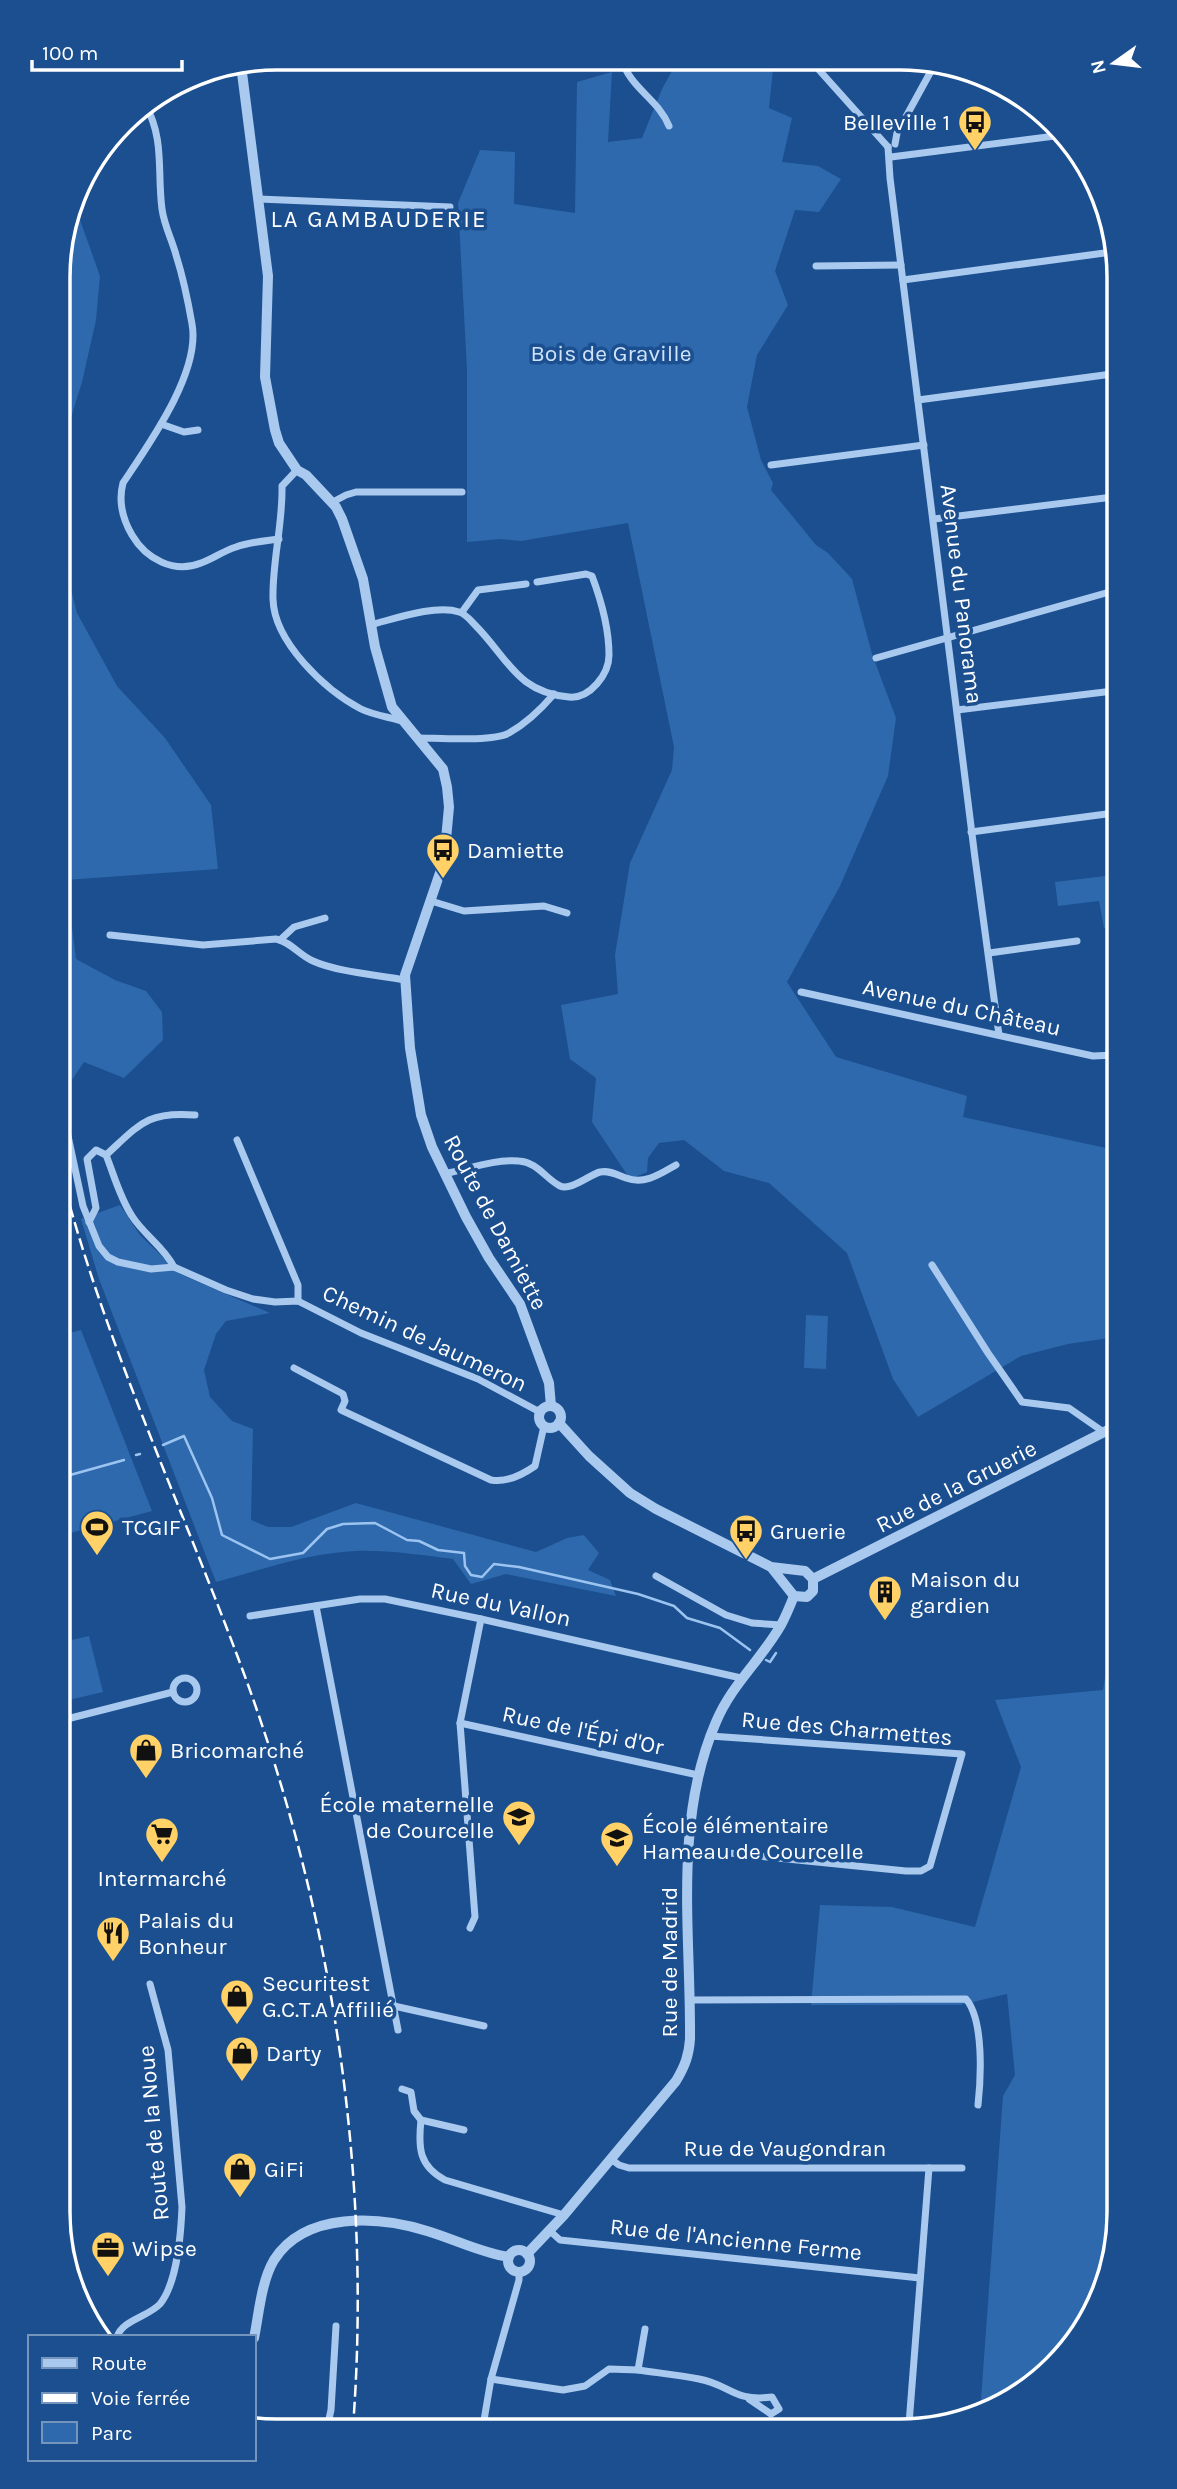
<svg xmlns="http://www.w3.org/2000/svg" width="1177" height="2489" font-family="Karla,sans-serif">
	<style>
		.green { fill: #2e69ad }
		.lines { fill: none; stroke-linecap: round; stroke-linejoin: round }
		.stream { stroke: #9cc4f0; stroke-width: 2.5 }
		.minor { stroke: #a9c9ee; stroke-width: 7 }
		.tertiary { stroke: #a9c9ee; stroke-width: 10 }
		.rail { stroke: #fff; stroke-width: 2.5; stroke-dasharray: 12 5; stroke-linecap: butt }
		.labels { text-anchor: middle; stroke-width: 7; stroke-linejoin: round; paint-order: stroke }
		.poi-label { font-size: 23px; fill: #fff; stroke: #1b4f8f; text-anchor: start }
		.park-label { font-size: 23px; fill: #cfe3fa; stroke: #1b4f8f }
		.street-label { font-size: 23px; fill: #fff; stroke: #1b4f8f }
		.neighbourhood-label { font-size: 24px; letter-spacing: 2px; fill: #fff; stroke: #1b4f8f }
		.rim { fill: none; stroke: #fff; stroke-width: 3.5 }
	</style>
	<rect width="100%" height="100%" fill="#1b4f8f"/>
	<g class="green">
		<polygon points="678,60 778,61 773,69 769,108 792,118 782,162 818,166 841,179 819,212 795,210 775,271 788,305 757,355 747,407 761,460 773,483 771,490 816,545 828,553 852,579 872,654 896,718 888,776 840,886 787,982 836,1057 967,1096 963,1117 1106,1148 1115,1146 1116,1337 1068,1344 1021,1356 918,1417 893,1379 847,1253 769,1183 724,1171 684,1140 659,1143 648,1158 647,1172 630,1179 592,1122 596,1078 570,1059 561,1005 618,994 615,955 630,863 672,770 674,747 628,523 521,541 501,539 467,542 467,370 458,203 480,150 515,152 514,204 575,213 577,82 612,72 608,142 642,138 662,89"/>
		<polygon points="74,203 100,276 96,320 82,382 59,456 58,263"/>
		<polygon points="59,542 77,613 117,686 165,738 211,805 218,869 66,880 76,959 115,980 146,991 162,1012 163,1040 124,1078 84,1062 61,1096"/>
		<polygon points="1114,875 1114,926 1104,928 1099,901 1058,906 1055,882"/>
		<path d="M120,1205l20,30 40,39 90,39 -44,8 -10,13 -12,36 6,27 22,24 21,8 -2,91 17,7h23l65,-24 180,49 31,-14 17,-3 15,18 -11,17 22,10 6,16 -110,-22 -35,10 -18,-25c-33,-4 -65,-9 -98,-8 -47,2 -94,19 -139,31l-117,-303 -18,-60z"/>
		<polygon points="806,1315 828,1316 826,1369 804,1368"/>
		<polygon points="81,1330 152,1511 63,1535 62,1335"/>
		<polygon points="1117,1606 1119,2226 1103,2295 1074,2346 1022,2394 980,2413 1003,2096 1015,2075 1007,1994 960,2005 811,2005 820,1905 892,1907 975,1927 1021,1767 995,1700 1103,1690"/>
		<polygon points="89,1636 103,1692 69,1700 63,1675 63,1642"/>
	</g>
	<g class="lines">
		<g class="stream">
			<polyline points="163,1445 184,1436 212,1498 222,1535 270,1559 303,1553 327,1529 343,1524 375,1523 407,1540 419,1541 438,1550 464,1553 465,1566 471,1575 482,1577 494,1564 519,1567 638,1594 674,1606 687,1618 720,1628 750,1650"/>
			<polyline points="136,1455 140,1454"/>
			<polyline points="63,1477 124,1460"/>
			<polyline points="1110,1638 1117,1640"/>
			<polyline points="766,1660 770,1662 776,1653"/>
		</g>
		<g class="minor">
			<polyline points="420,59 484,62"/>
			<path d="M622,60c8,28 37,40 47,66"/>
			<polyline points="811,61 888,147"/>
			<path d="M145,104c20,35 12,68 17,105 2,16 10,31 14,46 7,22 12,46 16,69 9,48 -43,120 -69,159 -5,19 -1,35 9,52 14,24 42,39 69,28 12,-4 22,-12 35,-16 13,-5 29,-6 43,-8"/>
			<polyline points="895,144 897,133 936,62"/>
			<polyline points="888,147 890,178 975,858 999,1035"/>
			<polyline points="891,157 1063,135"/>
			<polyline points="259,199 450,207"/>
			<polyline points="816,266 901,265"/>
			<polyline points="903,280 1112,252"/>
			<polyline points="918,400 1112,374"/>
			<polyline points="161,424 184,432 198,430"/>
			<polyline points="771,465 924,445"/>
			<path d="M297,470l-15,16c1,38 -10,76 -9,113 1,43 52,91 88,110 12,6 28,8 41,12"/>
			<polyline points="331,503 346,495 356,492 462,492"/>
			<polyline points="934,519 1113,497"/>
			<polyline points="462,612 478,590 526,584"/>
			<path d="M370,625c24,-6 66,-21 89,-13 7,2 12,9 16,13 33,33 41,67 94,72 21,2 40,-23 40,-42 0,-26 -8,-55 -17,-79l-6,-2 -49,8"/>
			<polyline points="876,658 1113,591"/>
			<polyline points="957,710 1113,691"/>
			<path d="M417,738c21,0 75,4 92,-5 16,-9 33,-25 45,-39"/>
			<polyline points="971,832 1114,813"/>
			<polyline points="431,901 464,911 544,906 567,913"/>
			<path d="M110,935l93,10 73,-6c15,3 23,16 37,22 24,11 66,14 92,19"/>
			<polyline points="280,940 294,927 325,918"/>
			<polyline points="989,953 1077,941"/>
			<polyline points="801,992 1093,1056 1115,1055"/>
			<polyline points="61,1129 68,1136 83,1206 99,1246 108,1257 118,1262 151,1269 174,1267 226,1290 253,1299 275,1302 298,1301 361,1333 478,1379 536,1410 540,1410"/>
			<polyline points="237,1140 298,1285 298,1301"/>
			<path d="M106,1155c33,-30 41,-44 89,-40"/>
			<path d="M444,1174c25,-5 50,-15 75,-13 18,1 27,18 41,25 11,5 29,-11 40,-14 10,-2 17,3 26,6 19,7 34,-4 50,-13"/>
			<path d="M89,1222l7,-14 -9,-49 9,-9 10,5c8,20 14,43 26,61 12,19 32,31 42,51"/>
			<polyline points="932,1265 988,1353 1022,1402 1069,1408 1105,1433"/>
			<path d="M294,1368l49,26 2,7 -4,9 150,70c16,3 31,-5 44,-14l9,-40"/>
			<polyline points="656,1576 726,1615 752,1623 781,1625"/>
			<polyline points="316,1606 398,2030"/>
			<polyline points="250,1616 360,1599 385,1599 481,1619 741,1678"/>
			<circle cx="185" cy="1690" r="12"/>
			<polyline points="63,1720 173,1692"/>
			<polyline points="460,1723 698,1775"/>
			<polyline points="689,1849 906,1871 921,1871 930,1866 962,1754 710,1736"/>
			<polyline points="470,1928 475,1917 460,1723 481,1619"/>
			<path d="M690,2000l276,-1c18,21 15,79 12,106"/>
			<polyline points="394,2006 484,2026"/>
			<polyline points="402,2089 411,2092 414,2111 421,2120"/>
			<path d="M464,2130l-43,-10c-3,28 -2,46 24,60l119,35"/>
			<polyline points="611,2159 619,2165 629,2168 962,2168"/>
			<polyline points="550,2231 560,2240 920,2278"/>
			<path d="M117,2337c5,-17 31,-20 43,-33 17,-21 21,-71 22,-97l-14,-157 -18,-66"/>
			<path d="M638,2370c20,3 41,5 61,9 32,6 34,23 73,18l7,12 -8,5 -22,-15"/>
			<polyline points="491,2379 563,2390 585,2386 609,2369 638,2370 645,2329"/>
			<polyline points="909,2424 929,2168"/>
			<polyline points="483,2426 491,2379 519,2280 519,2272"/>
			<polyline points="322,2427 329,2419 331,2410 336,2326"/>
		</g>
		<g class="tertiary">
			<polyline points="241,65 268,276 265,377 275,430 279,443 297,470 306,475 336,507 342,519 363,579 375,647 392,707 443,769 447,787 449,807 444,861 405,975 410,1048 421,1115 432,1147 466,1217 489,1258 520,1304 549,1383 551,1406"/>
			<circle cx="550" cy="1417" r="11"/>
			<polyline points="559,1423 589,1456 630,1493 656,1509 771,1567 805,1571 813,1579 813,1591 807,1597 794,1596 771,1567"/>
			<polyline points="813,1579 1116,1426"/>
			<circle cx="519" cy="2261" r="11"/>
			<path d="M527,2254l37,-39 112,-134c9,-15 13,-26 14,-42 1,-105 -17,-218 26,-317 16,-38 45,-62 65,-97 5,-9 9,-19 13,-29"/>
			<path d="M254,2338c5,-24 7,-56 20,-78 31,-49 105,-44 153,-29 27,8 54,22 82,26"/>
		</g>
		<path class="rail" d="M61,1173c45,175 124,339 186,509 86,237 125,493 106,745"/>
	</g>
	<defs>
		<g id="bus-pin" transform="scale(1.75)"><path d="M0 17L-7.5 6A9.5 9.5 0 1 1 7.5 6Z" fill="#ffd166" stroke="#1b4f8f"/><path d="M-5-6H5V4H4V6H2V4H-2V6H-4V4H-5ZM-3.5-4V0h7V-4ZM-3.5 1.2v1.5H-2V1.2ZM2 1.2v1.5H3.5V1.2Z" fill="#111"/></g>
		<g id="stadium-pin" transform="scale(1.75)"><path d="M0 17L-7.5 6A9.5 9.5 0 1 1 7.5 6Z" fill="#ffd166" stroke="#1b4f8f"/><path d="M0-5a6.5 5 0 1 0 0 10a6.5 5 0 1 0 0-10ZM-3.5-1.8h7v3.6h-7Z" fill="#111"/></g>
		<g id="building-pin" transform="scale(1.75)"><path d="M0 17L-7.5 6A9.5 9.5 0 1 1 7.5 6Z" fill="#ffd166" stroke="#1b4f8f"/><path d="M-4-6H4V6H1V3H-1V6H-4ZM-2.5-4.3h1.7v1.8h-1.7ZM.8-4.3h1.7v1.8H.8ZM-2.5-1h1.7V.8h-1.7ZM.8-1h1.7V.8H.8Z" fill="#111"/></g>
		<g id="shop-pin" transform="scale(1.75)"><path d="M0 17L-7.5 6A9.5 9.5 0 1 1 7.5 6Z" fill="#ffd166" stroke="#1b4f8f"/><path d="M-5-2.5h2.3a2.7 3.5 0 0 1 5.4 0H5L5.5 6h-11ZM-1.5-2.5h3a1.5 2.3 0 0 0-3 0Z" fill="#111"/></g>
		<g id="school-pin" transform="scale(1.75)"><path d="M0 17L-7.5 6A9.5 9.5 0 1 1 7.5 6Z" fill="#ffd166" stroke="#1b4f8f"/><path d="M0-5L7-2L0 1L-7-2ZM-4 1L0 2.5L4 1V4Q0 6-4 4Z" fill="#111"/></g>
		<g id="supermarket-pin" transform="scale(1.75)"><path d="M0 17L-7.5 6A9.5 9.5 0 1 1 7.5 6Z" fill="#ffd166" stroke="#1b4f8f"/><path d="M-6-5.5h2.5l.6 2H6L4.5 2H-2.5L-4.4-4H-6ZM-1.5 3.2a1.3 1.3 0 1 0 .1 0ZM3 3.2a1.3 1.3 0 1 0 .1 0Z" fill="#111"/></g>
		<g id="restaurant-pin" transform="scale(1.75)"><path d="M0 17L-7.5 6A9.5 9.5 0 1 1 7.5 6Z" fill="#ffd166" stroke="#1b4f8f"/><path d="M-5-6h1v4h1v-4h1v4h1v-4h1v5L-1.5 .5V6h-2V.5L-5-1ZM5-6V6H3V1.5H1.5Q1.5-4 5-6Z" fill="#111"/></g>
		<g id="office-pin" transform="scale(1.75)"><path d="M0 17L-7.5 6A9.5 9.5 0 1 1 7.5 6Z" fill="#ffd166" stroke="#1b4f8f"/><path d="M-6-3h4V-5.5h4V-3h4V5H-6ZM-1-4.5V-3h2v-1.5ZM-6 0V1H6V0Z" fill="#111"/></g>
	</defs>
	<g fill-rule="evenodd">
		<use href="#bus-pin" x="975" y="122"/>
		<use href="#bus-pin" x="443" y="850"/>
		<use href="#stadium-pin" x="97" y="1527"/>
		<use href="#bus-pin" x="746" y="1531"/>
		<use href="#building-pin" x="885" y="1592"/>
		<use href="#shop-pin" x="146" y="1750"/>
		<use href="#school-pin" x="519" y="1817"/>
		<use href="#supermarket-pin" x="162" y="1834"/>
		<use href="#school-pin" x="617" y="1838"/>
		<use href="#restaurant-pin" x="113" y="1933"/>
		<use href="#shop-pin" x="237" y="1996"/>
		<use href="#shop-pin" x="242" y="2053"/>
		<use href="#shop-pin" x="240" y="2169"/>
		<use href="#office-pin" x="108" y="2248"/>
	</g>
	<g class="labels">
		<g class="poi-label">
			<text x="950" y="130" text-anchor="end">Belleville 1</text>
			<text x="467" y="858">Damiette</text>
			<text x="122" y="1535">TCGIF</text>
			<text x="770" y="1539">Gruerie</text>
			<text x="910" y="1587">Maison du<tspan x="910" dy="26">gardien</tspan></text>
			<text x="170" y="1758">Bricomarché</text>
			<text x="494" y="1812" text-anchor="end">École maternelle<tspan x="494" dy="26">de Courcelle</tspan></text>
			<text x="642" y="1833">École élémentaire<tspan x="642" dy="26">Hameau de Courcelle</tspan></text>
			<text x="162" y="1886" text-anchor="middle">Intermarché</text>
			<text x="138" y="1928">Palais du<tspan x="138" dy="26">Bonheur</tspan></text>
			<text x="262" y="1991">Securitest<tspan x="262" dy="26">G.C.T.A Affilié</tspan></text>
			<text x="266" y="2061">Darty</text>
			<text x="264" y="2177">GiFi</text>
			<text x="132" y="2256">Wipse</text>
		</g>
		<g class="park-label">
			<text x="611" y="361">Bois de Graville</text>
		</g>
		<g class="street-label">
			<text transform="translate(962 594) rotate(83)" y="8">Avenue du Panorama</text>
			<text transform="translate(962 1007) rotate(12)" y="8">Avenue du Château</text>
			<text transform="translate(496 1222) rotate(62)" y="8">Route de Damiette</text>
			<text transform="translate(425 1338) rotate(25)" y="8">Chemin de Jaumeron</text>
			<text transform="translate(956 1486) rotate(-27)" y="8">Rue de la Gruerie</text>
			<text transform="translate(501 1604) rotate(12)" y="8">Rue du Vallon</text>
			<text transform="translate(847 1728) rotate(5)" y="8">Rue des Charmettes</text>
			<text transform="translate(583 1730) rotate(12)" y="8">Rue de l'Épi d'Or</text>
			<text transform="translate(669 1962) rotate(-90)" y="8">Rue de Madrid</text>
			<text transform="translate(153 2133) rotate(-95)" y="8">Route de la Noue</text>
			<text x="785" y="2156">Rue de Vaugondran</text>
			<text transform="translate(736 2239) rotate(6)" y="8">Rue de l'Ancienne Ferme</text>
		</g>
		<g class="neighbourhood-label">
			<text x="379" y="227">LA GAMBAUDERIE</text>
		</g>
	</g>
	<path d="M0 0H1177V2489H0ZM277 70H900A207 207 0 0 1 1107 277V2212A207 207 0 0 1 900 2419H277A207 207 0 0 1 70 2212V277A207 207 0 0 1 277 70Z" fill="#1b4f8f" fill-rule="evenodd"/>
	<path class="rim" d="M277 70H900A207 207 0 0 1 1107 277V2212A207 207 0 0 1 900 2419H277A207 207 0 0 1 70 2212V277A207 207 0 0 1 277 70Z"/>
	<rect x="28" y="2335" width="228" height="126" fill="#1b4f8f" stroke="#7695bc" stroke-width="2"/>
	<rect x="42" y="2358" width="35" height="10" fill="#a9c9ee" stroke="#7695bc" stroke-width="2"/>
	<text x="91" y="2370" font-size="21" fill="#ffffff">Route</text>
	<rect x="42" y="2393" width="35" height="10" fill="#ffffff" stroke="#7695bc" stroke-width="2"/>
	<text x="91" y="2405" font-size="21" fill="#ffffff">Voie ferrée</text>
	<rect x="42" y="2422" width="35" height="21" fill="#2e69ad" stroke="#7695bc" stroke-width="2"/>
	<text x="91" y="2440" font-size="21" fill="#ffffff">Parc</text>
	<g transform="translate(1114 63) rotate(256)" stroke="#1b4f8f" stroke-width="5" paint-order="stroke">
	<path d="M0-5L12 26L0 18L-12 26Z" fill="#ffffff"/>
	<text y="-10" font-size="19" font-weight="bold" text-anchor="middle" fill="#ffffff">N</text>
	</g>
	<path d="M32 60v10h150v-10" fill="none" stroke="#ffffff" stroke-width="3.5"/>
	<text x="42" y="60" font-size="21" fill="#ffffff" stroke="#1b4f8f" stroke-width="5" paint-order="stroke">100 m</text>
</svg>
